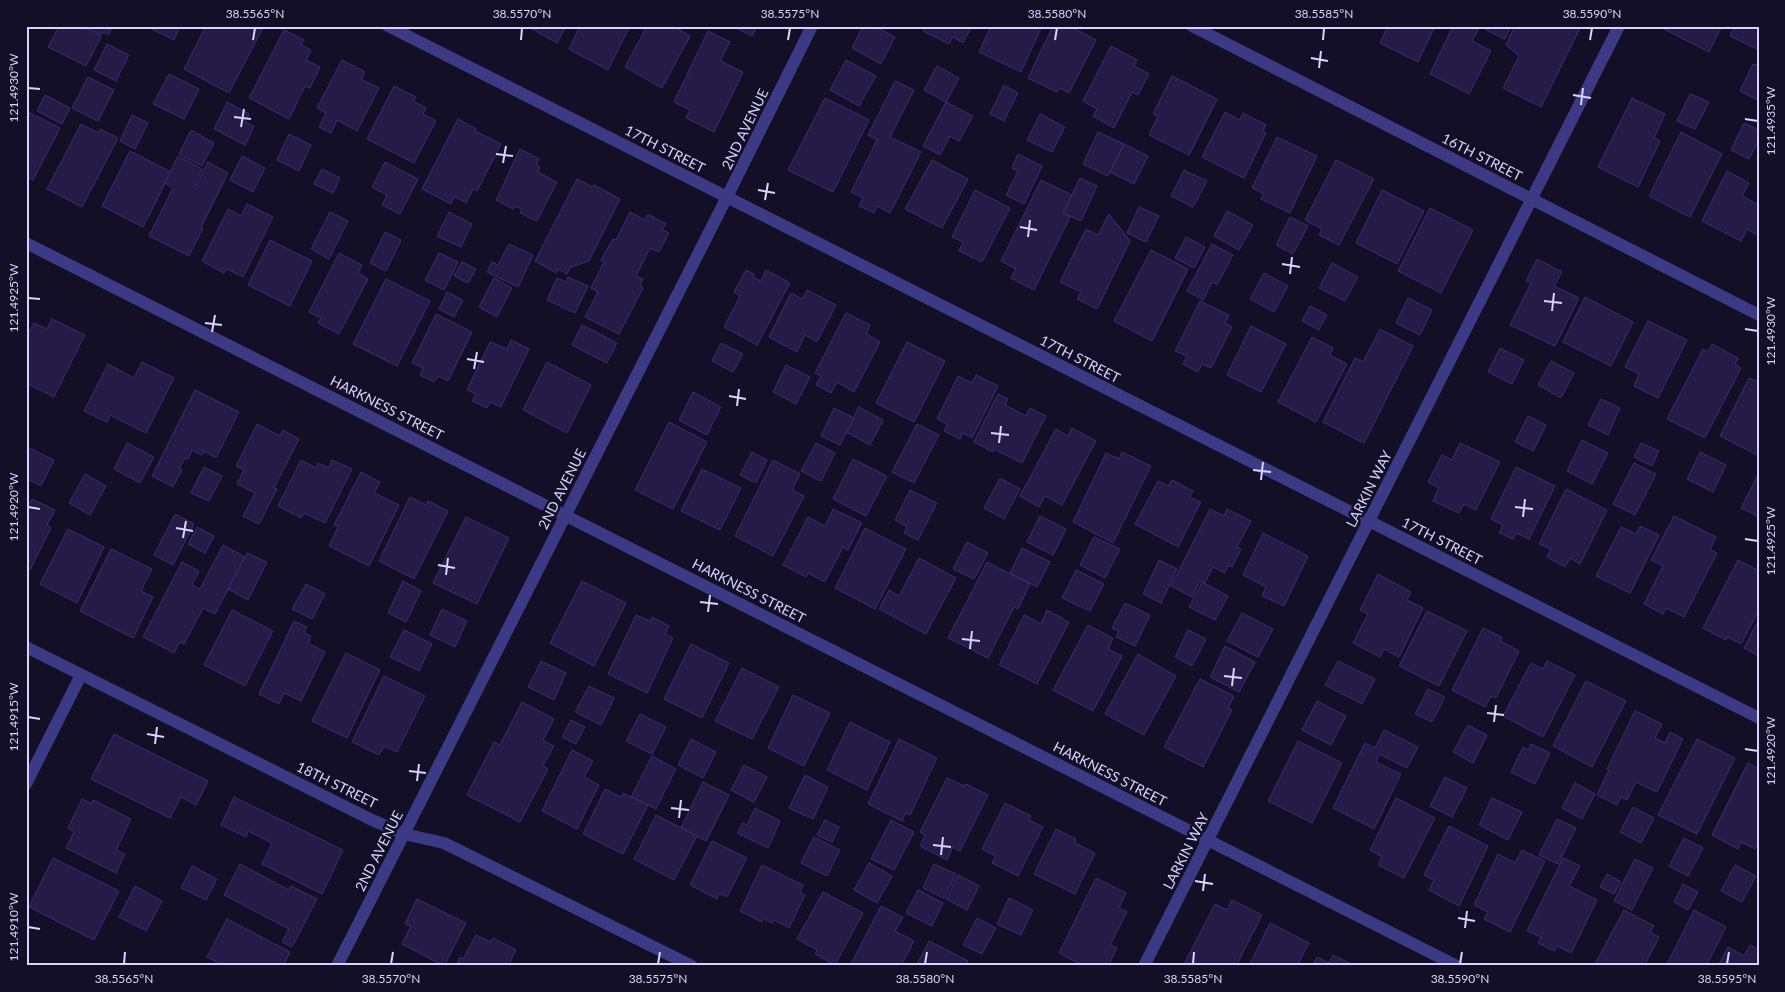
<svg xmlns="http://www.w3.org/2000/svg" width="1785" height="992" font-family="Lato,sans-serif">
	<style>
		.building { fill: #241b47; stroke: #3b2d73 }
		.lines { fill: none; stroke-linecap: round; stroke-linejoin: round }
		.minor { stroke: #3d3a85; stroke-width: 12 }
		.tertiary { stroke: #3d3a85; stroke-width: 12 }
		.ticks { fill: none; stroke: #d9d4ff; stroke-width: 2 }
		.labels { text-anchor: middle; stroke-width: 5; stroke-linejoin: round; paint-order: stroke }
		.street-label { font-size: 14px; fill: #d9d4ff; stroke: #130f26 }
		.neatline { fill: none; stroke: #d9d4ff; stroke-width: 2 }
		.ticks-label { font-size: 12px; text-anchor: middle; fill: #d9d4ff }
	</style>
	<rect width="100%" height="100%" fill="#130f26"/>
	<g class="building">
		<polygon points="59,26 81,26 101,37 86,66 48,47"/>
		<polygon points="84,26 113,26 108,35 103,32 101,35"/>
		<polygon points="146,26 180,26 174,40"/>
		<polygon points="206,26 264,26 229,93 184,69"/>
		<polygon points="527,26 566,26 557,43"/>
		<polygon points="580,26 630,26 608,70 569,49"/>
		<polygon points="647,26 673,26 690,36 662,88 625,67"/>
		<polygon points="732,26 757,26 752,36"/>
		<polygon points="863,26 874,26 895,37 881,64 852,48"/>
		<polygon points="925,26 972,26 963,43 953,37 949,44 923,31"/>
		<polygon points="991,26 1042,26 1021,72 979,52"/>
		<polygon points="1053,26 1069,26 1096,40 1069,93 1059,88 1057,92 1028,78"/>
		<polygon points="1388,26 1435,26 1418,62 1380,43"/>
		<polygon points="1453,26 1480,26 1472,41 1491,51 1469,94 1430,74"/>
		<polygon points="1488,26 1511,26 1505,39 1486,30"/>
		<polygon points="1515,26 1581,26 1541,107 1503,88 1519,56 1506,45"/>
		<polygon points="1665,26 1722,26 1709,52 1664,29"/>
		<polygon points="1735,26 1759,26 1759,50 1730,36"/>
		<polygon points="284,30 304,40 301,45 311,50 306,60 320,67 310,88 305,86 289,119 249,98"/>
		<polygon points="708,31 730,42 720,61 743,72 714,132 686,118 690,110 674,102"/>
		<polygon points="107,44 129,55 116,81 94,70"/>
		<polygon points="1111,46 1137,60 1134,66 1149,74 1138,95 1132,92 1114,128 1093,116 1097,109 1083,101"/>
		<polygon points="342,60 365,72 361,79 379,88 357,131 337,120 331,133 319,127 326,113 317,108"/>
		<polygon points="846,60 876,76 859,106 830,90"/>
		<polygon points="1753,64 1759,66 1758,100 1740,91"/>
		<polygon points="937,66 959,78 946,102 924,90"/>
		<polygon points="169,74 199,89 184,119 153,104"/>
		<polygon points="1172,76 1217,99 1189,155 1149,135 1158,116 1153,114"/>
		<polygon points="88,77 114,90 98,121 72,108"/>
		<polygon points="895,81 914,90 890,137 921,152 890,213 877,206 874,213 859,206 863,198 851,192 877,140 868,135"/>
		<polygon points="1004,85 1018,93 1004,121 990,114"/>
		<polygon points="394,86 416,97 413,101 426,108 423,114 436,121 414,163 367,139"/>
		<polygon points="1690,94 1709,102 1695,129 1677,121"/>
		<polygon points="45,95 70,108 62,124 37,111"/>
		<polygon points="825,98 869,120 833,192 788,170"/>
		<polygon points="1632,98 1665,114 1654,138 1660,141 1638,187 1598,167"/>
		<polygon points="227,102 249,114 245,122 254,126 245,145 214,129"/>
		<polygon points="946,102 973,116 959,141 950,136 940,155 923,146"/>
		<polygon points="26,111 60,128 33,180 26,177"/>
		<polygon points="1225,112 1240,120 1243,113 1266,125 1263,131 1266,133 1244,178 1202,157"/>
		<polygon points="1040,114 1065,127 1052,152 1027,140"/>
		<polygon points="132,115 148,123 135,149 120,141"/>
		<polygon points="458,119 476,129 475,131 501,144 477,191 473,189 466,203 454,196 451,204 422,189"/>
		<polygon points="1744,123 1759,130 1759,140 1749,159 1731,150"/>
		<polygon points="81,124 98,133 100,129 118,138 82,207 47,189"/>
		<polygon points="191,130 214,143 202,166 179,154"/>
		<polygon points="1098,132 1124,144 1108,176 1083,164"/>
		<polygon points="1681,132 1722,154 1690,217 1649,196"/>
		<polygon points="289,134 311,145 299,171 277,160"/>
		<polygon points="1277,137 1317,156 1290,213 1261,199 1264,194 1252,188"/>
		<polygon points="1124,144 1148,156 1134,184 1110,172"/>
		<polygon points="520,149 539,159 536,165 540,167 538,172 557,182 537,221 520,213 522,209 515,206 513,209 496,200"/>
		<polygon points="130,151 171,172 143,227 102,206"/>
		<polygon points="1018,154 1042,166 1024,204 1006,195 1018,171 1012,168"/>
		<polygon points="178,156 202,169 194,184 196,185 208,162 228,173 201,227 203,228 189,256 149,236 173,188 165,183"/>
		<polygon points="242,156 265,168 253,192 230,180"/>
		<polygon points="932,160 968,179 942,228 905,209"/>
		<polygon points="1336,160 1374,179 1339,245 1319,235 1322,229 1305,220"/>
		<polygon points="385,162 418,179 400,214 382,205 387,195 372,187"/>
		<polygon points="322,169 340,178 333,193 314,184"/>
		<polygon points="1184,170 1207,181 1193,207 1171,196"/>
		<polygon points="1727,171 1749,183 1742,196 1759,205 1759,236 1747,229 1741,241 1702,221"/>
		<polygon points="1080,178 1097,186 1081,221 1063,213"/>
		<polygon points="577,179 593,187 594,185 620,199 589,261 571,267 567,274 558,269 556,273 535,261"/>
		<polygon points="1041,180 1072,195 1063,213 1070,217 1034,290 1011,278 1016,269 1001,261"/>
		<polygon points="975,190 1010,208 982,262 959,251 963,242 952,237"/>
		<polygon points="1382,190 1424,211 1397,264 1356,243"/>
		<polygon points="247,204 273,217 243,277 227,269 224,273 202,261 228,209 241,216"/>
		<polygon points="1139,207 1159,216 1146,242 1127,233"/>
		<polygon points="1430,208 1473,230 1441,293 1398,271"/>
		<polygon points="1227,211 1253,225 1239,250 1214,236"/>
		<polygon points="330,212 348,221 329,259 311,249"/>
		<polygon points="449,212 472,224 461,247 437,236"/>
		<polygon points="630,212 645,220 648,214 666,224 662,230 669,233 659,252 650,248 636,276 643,279 640,286 643,288 619,334 585,317 598,292 591,288 604,262 601,260 613,239 616,240"/>
		<polygon points="1109,214 1130,241 1097,309 1077,299 1081,292 1060,282 1086,229 1098,235"/>
		<polygon points="1290,217 1308,226 1293,254 1276,245"/>
		<polygon points="385,232 401,240 386,271 370,263"/>
		<polygon points="1186,237 1205,247 1194,268 1175,258"/>
		<polygon points="270,240 312,261 290,306 248,285"/>
		<polygon points="509,244 533,255 518,287 487,272 492,262 498,265"/>
		<polygon points="1212,244 1233,255 1217,285 1212,282 1203,300 1187,291"/>
		<polygon points="1151,250 1188,269 1152,341 1114,321"/>
		<polygon points="339,253 362,265 358,273 368,279 339,334 318,323 321,318 309,312"/>
		<polygon points="439,253 458,262 444,290 425,280"/>
		<polygon points="1537,259 1562,272 1554,286 1579,298 1555,346 1510,325 1531,283 1526,281"/>
		<polygon points="462,262 476,269 468,283 454,276"/>
		<polygon points="1332,263 1358,277 1345,301 1319,288"/>
		<polygon points="746,270 754,274 753,277 761,281 766,270 790,283 757,345 724,327 740,296 734,292"/>
		<polygon points="1264,273 1288,286 1274,312 1250,299"/>
		<polygon points="568,277 588,286 575,313 547,300 557,278 566,282"/>
		<polygon points="494,278 512,288 497,317 479,307"/>
		<polygon points="386,279 430,301 397,366 353,344"/>
		<polygon points="807,290 836,305 817,342 805,335 797,352 769,337 791,293 802,299"/>
		<polygon points="447,292 463,300 454,317 439,309"/>
		<polygon points="1585,297 1633,322 1611,366 1563,342"/>
		<polygon points="1408,298 1432,310 1420,335 1396,323"/>
		<polygon points="1200,301 1229,315 1225,323 1232,327 1211,368 1202,364 1198,372 1183,364 1187,356 1175,351"/>
		<polygon points="1310,306 1327,315 1319,330 1302,321"/>
		<polygon points="846,313 870,325 866,334 880,342 854,392 837,382 831,393 816,385 821,376 815,373"/>
		<polygon points="436,314 472,332 448,381 438,376 434,382 420,375 423,368 412,363"/>
		<polygon points="52,319 85,335 54,397 26,383 26,338 34,323 47,329"/>
		<polygon points="1648,321 1687,340 1658,398 1634,386 1639,374 1625,367"/>
		<polygon points="582,325 617,343 607,363 572,345"/>
		<polygon points="1251,326 1286,344 1261,392 1227,375"/>
		<polygon points="1380,329 1413,346 1364,443 1323,422 1355,358 1363,362"/>
		<polygon points="1312,337 1333,348 1330,355 1347,364 1316,422 1278,402"/>
		<polygon points="511,340 529,349 501,407 490,402 487,408 472,401 476,394 467,390 490,342 507,349"/>
		<polygon points="907,342 945,361 914,422 876,403"/>
		<polygon points="721,343 743,354 733,372 712,361"/>
		<polygon points="1712,344 1738,358 1735,364 1741,368 1705,438 1667,419 1703,349 1708,352"/>
		<polygon points="1500,348 1524,360 1512,384 1488,372"/>
		<polygon points="1551,361 1574,373 1561,398 1538,385"/>
		<polygon points="142,362 174,378 146,433 110,415 107,422 84,411 108,364 134,378"/>
		<polygon points="547,362 591,385 567,433 523,410"/>
		<polygon points="786,365 810,377 796,404 773,392"/>
		<polygon points="976,375 998,386 972,438 963,433 960,439 944,431 947,424 937,419 958,376 972,383"/>
		<polygon points="1749,378 1759,382 1759,456 1720,436"/>
		<polygon points="195,390 239,412 216,458 204,451 202,455 192,450 188,459 185,458 179,469 182,470 173,487 152,476"/>
		<polygon points="693,392 721,407 707,435 679,420"/>
		<polygon points="998,394 1008,399 1005,405 1026,416 1030,408 1046,416 1022,463 994,449 993,452 974,442"/>
		<polygon points="1601,399 1620,408 1608,435 1588,425"/>
		<polygon points="859,407 883,420 870,445 846,432"/>
		<polygon points="834,408 854,418 840,445 821,436"/>
		<polygon points="1528,416 1546,425 1533,451 1515,442"/>
		<polygon points="669,422 707,442 673,509 635,490"/>
		<polygon points="257,424 280,436 283,430 299,439 274,488 277,489 259,524 243,516 255,493 237,484 244,470 236,466"/>
		<polygon points="917,424 939,435 914,483 892,472"/>
		<polygon points="1072,428 1096,441 1062,505 1045,496 1039,507 1020,496 1056,429 1068,436"/>
		<polygon points="1582,440 1608,453 1592,484 1567,471"/>
		<polygon points="127,443 154,457 140,483 114,469"/>
		<polygon points="816,443 835,453 821,481 801,471"/>
		<polygon points="1460,443 1500,462 1476,510 1464,504 1459,513 1433,501 1439,488 1428,482 1442,455 1452,460"/>
		<polygon points="1641,443 1659,451 1652,466 1634,457"/>
		<polygon points="29,448 54,460 41,486 26,478 26,454"/>
		<polygon points="752,452 767,460 756,483 740,475"/>
		<polygon points="1122,452 1151,466 1113,543 1073,522 1106,453 1119,459"/>
		<polygon points="1700,452 1726,465 1713,492 1687,479"/>
		<polygon points="853,459 887,476 866,516 833,499"/>
		<polygon points="301,460 316,468 318,463 329,468 332,460 352,469 325,523 304,513 301,518 278,506"/>
		<polygon points="773,460 800,474 792,490 804,496 773,556 735,536"/>
		<polygon points="1634,463 1656,474 1635,515 1613,504"/>
		<polygon points="204,467 222,476 209,501 191,493"/>
		<polygon points="1516,467 1555,486 1529,539 1516,533 1513,539 1499,533 1503,525 1491,519"/>
		<polygon points="702,469 741,488 720,530 681,511"/>
		<polygon points="361,472 380,482 374,493 399,505 369,566 329,546 338,527 334,525"/>
		<polygon points="1759,473 1759,517 1741,508"/>
		<polygon points="85,474 106,486 90,515 69,503"/>
		<polygon points="1000,478 1020,489 1004,519 984,508"/>
		<polygon points="1172,480 1193,491 1189,497 1201,502 1178,547 1135,524 1158,481 1168,486"/>
		<polygon points="1566,489 1607,510 1580,564 1570,558 1565,567 1547,557 1551,549 1539,544"/>
		<polygon points="910,490 937,503 918,540 904,533 907,527 895,520"/>
		<polygon points="410,497 426,505 428,501 448,511 414,579 379,561"/>
		<polygon points="32,499 55,510 47,525 51,528 30,570 26,570 26,501 30,503"/>
		<polygon points="833,509 862,523 848,550 843,547 825,582 808,573 806,577 783,565 808,517 825,526"/>
		<polygon points="1210,509 1224,516 1227,509 1251,521 1237,547 1241,549 1232,567 1228,565 1225,573 1213,567 1205,583 1200,580 1192,597 1171,586"/>
		<polygon points="175,514 194,524 173,565 154,555"/>
		<polygon points="1040,516 1066,529 1053,555 1027,542"/>
		<polygon points="1674,516 1716,537 1710,550 1717,553 1684,617 1666,608 1663,614 1644,604 1663,566 1651,560"/>
		<polygon points="466,517 509,538 477,604 433,583"/>
		<polygon points="1640,526 1659,535 1630,593 1596,576 1621,527 1636,534"/>
		<polygon points="197,527 214,536 205,553 188,544"/>
		<polygon points="865,528 906,549 875,609 835,588"/>
		<polygon points="68,529 104,547 77,603 40,584"/>
		<polygon points="1263,533 1308,556 1284,606 1262,596 1266,587 1243,575"/>
		<polygon points="1094,537 1120,549 1105,578 1080,565"/>
		<polygon points="967,542 988,553 974,579 953,569"/>
		<polygon points="223,545 245,557 215,614 203,608 184,644 180,642 174,653 143,637 182,562 199,571 192,585 200,589"/>
		<polygon points="1022,548 1050,562 1037,587 1010,573"/>
		<polygon points="111,549 152,569 141,591 153,597 133,638 80,611"/>
		<polygon points="247,553 267,562 248,600 228,589"/>
		<polygon points="919,558 956,578 926,634 879,609 889,590 899,596"/>
		<polygon points="1159,560 1177,569 1161,603 1143,594"/>
		<polygon points="1738,560 1759,571 1759,610 1741,644 1727,637 1726,640 1703,628"/>
		<polygon points="987,562 1030,584 1018,609 1014,607 988,658 948,638"/>
		<polygon points="1076,570 1104,584 1090,611 1062,598"/>
		<polygon points="1378,574 1411,592 1407,600 1423,608 1399,657 1384,649 1380,657 1353,643 1368,614 1360,610"/>
		<polygon points="403,581 421,591 406,622 388,613"/>
		<polygon points="582,581 626,603 594,666 550,643"/>
		<polygon points="1202,582 1228,596 1215,620 1189,607"/>
		<polygon points="306,584 325,594 312,619 292,609"/>
		<polygon points="1125,603 1150,615 1135,646 1116,637 1119,631 1112,628"/>
		<polygon points="442,609 467,621 455,647 430,635"/>
		<polygon points="232,610 273,631 245,686 204,665"/>
		<polygon points="1047,610 1069,622 1037,684 999,665 1024,615 1041,624"/>
		<polygon points="1427,611 1467,631 1439,686 1399,666"/>
		<polygon points="1242,613 1273,629 1258,657 1227,641"/>
		<polygon points="636,615 650,621 652,617 669,626 665,634 673,638 647,693 608,674"/>
		<polygon points="1759,619 1759,656 1744,648"/>
		<polygon points="294,621 307,627 304,633 311,636 308,643 325,652 301,701 284,693 279,704 259,694"/>
		<polygon points="1088,625 1113,638 1108,649 1122,656 1093,711 1053,690"/>
		<polygon points="1483,628 1502,637 1500,641 1519,651 1496,698 1491,696 1485,707 1452,690"/>
		<polygon points="404,630 432,644 419,671 390,657"/>
		<polygon points="1188,630 1206,639 1192,666 1175,657"/>
		<polygon points="691,644 729,663 702,718 664,699"/>
		<polygon points="1225,646 1255,662 1239,692 1210,677"/>
		<polygon points="346,653 380,670 347,738 312,721"/>
		<polygon points="1138,654 1176,676 1144,735 1105,714"/>
		<polygon points="541,661 566,673 554,700 528,687"/>
		<polygon points="1338,661 1375,679 1362,704 1325,685"/>
		<polygon points="1547,661 1575,675 1543,737 1503,716 1531,663 1543,669"/>
		<polygon points="742,668 779,687 752,739 715,721"/>
		<polygon points="384,676 425,696 397,752 384,746 379,755 352,742"/>
		<polygon points="1200,679 1234,696 1228,708 1232,710 1203,767 1164,747"/>
		<polygon points="1586,681 1626,701 1592,767 1553,746"/>
		<polygon points="589,686 614,698 601,725 575,712"/>
		<polygon points="1428,689 1445,697 1432,722 1415,714"/>
		<polygon points="793,695 830,713 804,766 768,748"/>
		<polygon points="1317,701 1346,716 1331,745 1302,730"/>
		<polygon points="522,702 554,719 543,740 554,746 543,766 548,769 520,822 467,795 494,742 500,745"/>
		<polygon points="1635,711 1662,724 1655,738 1665,743 1670,732 1683,739 1657,792 1636,782 1627,800 1621,797 1617,805 1597,795 1609,770 1607,769"/>
		<polygon points="640,714 666,727 652,754 626,741"/>
		<polygon points="571,720 585,727 576,744 562,737"/>
		<polygon points="850,722 890,742 867,790 827,770"/>
		<polygon points="1468,725 1487,735 1473,763 1453,752"/>
		<polygon points="1384,730 1418,747 1407,768 1379,754 1376,762 1401,774 1374,829 1333,808 1365,743 1375,748"/>
		<polygon points="114,734 208,781 196,805 181,797 170,818 91,779"/>
		<polygon points="691,739 716,752 703,778 678,765"/>
		<polygon points="899,739 937,758 910,815 906,813 902,821 868,804"/>
		<polygon points="1697,739 1735,758 1697,834 1658,815"/>
		<polygon points="1298,741 1342,763 1312,823 1268,801"/>
		<polygon points="1531,744 1550,753 1535,784 1511,772 1523,747 1529,750"/>
		<polygon points="572,750 593,761 584,777 599,785 577,829 542,811"/>
		<polygon points="652,756 676,769 656,809 631,797"/>
		<polygon points="1748,763 1759,769 1759,841 1755,849 1741,842 1738,849 1712,835"/>
		<polygon points="744,765 767,777 754,802 731,790"/>
		<polygon points="805,775 828,787 813,819 789,808"/>
		<polygon points="1445,777 1467,788 1452,817 1430,806"/>
		<polygon points="947,778 964,786 966,784 988,795 960,851 953,847 947,860 920,846 925,835 920,832"/>
		<polygon points="703,782 729,795 706,841 681,828"/>
		<polygon points="1575,783 1595,794 1582,819 1562,808"/>
		<polygon points="605,789 621,797 623,793 648,805 623,854 583,834"/>
		<polygon points="234,797 343,850 322,894 262,864 272,843 248,831 246,837 221,825"/>
		<polygon points="1396,798 1435,818 1404,878 1378,865 1382,857 1370,850"/>
		<polygon points="1492,798 1522,812 1508,840 1479,825"/>
		<polygon points="82,799 92,804 93,800 131,819 116,850 125,854 116,873 66,848 74,832 68,828"/>
		<polygon points="1005,803 1031,816 1029,820 1043,827 1018,876 992,863 996,856 982,849"/>
		<polygon points="1633,807 1654,818 1641,843 1620,832"/>
		<polygon points="755,808 780,821 768,848 737,833 743,823 747,825"/>
		<polygon points="656,815 697,836 674,880 634,859"/>
		<polygon points="1557,819 1576,828 1558,864 1539,855"/>
		<polygon points="825,820 839,827 832,842 817,835"/>
		<polygon points="891,820 914,832 894,870 871,859"/>
		<polygon points="1449,826 1488,846 1459,906 1429,890 1434,880 1424,875"/>
		<polygon points="1056,829 1076,839 1075,843 1095,853 1075,894 1034,874"/>
		<polygon points="814,837 840,850 827,876 801,863"/>
		<polygon points="1684,838 1703,848 1688,876 1669,866"/>
		<polygon points="712,841 747,858 727,897 719,893 717,899 690,885"/>
		<polygon points="1522,850 1545,861 1510,932 1484,919 1488,912 1474,905 1498,854 1515,863"/>
		<polygon points="53,858 119,891 94,940 29,907"/>
		<polygon points="1563,858 1580,866 1569,886 1597,900 1571,953 1557,946 1554,951 1538,943 1541,937 1527,931"/>
		<polygon points="1635,859 1653,868 1632,910 1614,901"/>
		<polygon points="869,863 892,876 877,903 854,890"/>
		<polygon points="240,864 289,890 291,886 317,899 292,947 282,942 289,929 224,895"/>
		<polygon points="934,864 956,874 944,898 923,888"/>
		<polygon points="762,865 803,885 800,893 805,895 789,928 774,920 772,923 764,919 762,922 740,911"/>
		<polygon points="1735,865 1756,876 1742,902 1721,891"/>
		<polygon points="192,866 217,879 206,900 181,888"/>
		<polygon points="1607,874 1621,882 1614,894 1600,887"/>
		<polygon points="958,875 979,886 967,910 946,899"/>
		<polygon points="1096,878 1126,893 1119,908 1127,912 1110,945 1117,948 1108,966 1084,966 1059,953"/>
		<polygon points="1683,884 1698,892 1688,910 1674,902"/>
		<polygon points="135,886 162,901 146,931 119,917"/>
		<polygon points="918,890 943,903 932,926 906,913"/>
		<polygon points="823,892 863,913 835,965 815,954 817,950 797,939"/>
		<polygon points="1009,898 1033,910 1021,935 997,924"/>
		<polygon points="417,899 466,923 444,966 402,944 411,926 405,924"/>
		<polygon points="1232,900 1262,915 1236,966 1183,966 1215,904 1227,910"/>
		<polygon points="881,906 903,917 895,931 914,941 901,966 850,966"/>
		<polygon points="1624,910 1654,926 1650,932 1659,937 1644,966 1594,966"/>
		<polygon points="1694,910 1726,927 1706,966 1666,966"/>
		<polygon points="977,918 996,928 982,954 963,945"/>
		<polygon points="227,919 290,952 283,966 225,966 207,957"/>
		<polygon points="1270,923 1309,943 1297,966 1249,966"/>
		<polygon points="476,935 491,942 493,938 516,950 508,966 456,966 460,957 463,959"/>
		<polygon points="929,941 968,961 966,966 916,966"/>
		<polygon points="1750,945 1759,950 1759,966 1718,966 1728,947 1744,956"/>
		<polygon points="1333,955 1355,966 1312,966 1317,957 1329,963"/>
	</g>
	<g class="lines">
		<g class="minor">
			<polyline points="388,26 1759,718"/>
			<polyline points="1192,26 1759,315"/>
			<polyline points="26,243 1457,966"/>
			<polyline points="26,647 370,819 404,834 444,843 692,966"/>
			<polyline points="26,784 81,675"/>
			<polyline points="1144,966 1619,26"/>
		</g>
		<polyline class="tertiary" points="337,966 727,197 812,26"/>
	</g>
	<path class="ticks" d="M253,40l2,-12M521,40l1,-12M788,40l2,-12M1055,40l2,-12M1323,40l1,-12M1590,40l2,-12M1311,58l17,3M1319,68l2,-17M28,88l12,1M1573,95l18,3M1581,105l2,-17M234,117l17,2M1745,119l13,2M241,127l3,-18M496,154l17,2M503,163l3,-17M758,190l17,3M765,200l3,-17M1020,227l17,3M1028,237l2,-17M1282,264l18,3M1290,274l2,-17M28,298l12,1M1544,301l18,2M1552,311l2,-18M205,323l17,2M1745,329l13,2M212,332l3,-17M467,359l17,3M474,369l3,-17M729,396l17,3M737,406l2,-17M991,433l18,2M999,443l2,-17M1253,470l18,2M1261,480l2,-18M28,507l12,2M1515,507l18,2M1523,517l2,-18M176,528l17,3M183,538l3,-17M1745,539l13,2M438,565l17,3M446,575l2,-17M700,602l18,2M708,612l2,-17M962,639l18,2M970,649l2,-18M1224,676l18,2M1232,686l2,-18M1487,713l17,2M28,717l12,2M1494,722l2,-17M147,734l17,3M155,744l2,-17M1745,749l13,2M409,771l17,2M417,781l2,-17M671,808l18,2M679,818l2,-18M933,845l18,2M941,855l2,-18M1195,881l18,3M1203,891l2,-17M1458,918l17,3M28,927l12,2M1465,928l2,-17M124,964l1,-12M391,964l2,-12M658,964l2,-12M925,964l2,-12M1193,964l1,-12M1460,964l2,-12M1727,964l2,-12"/>
	<g class="labels">
		<g class="street-label">
			<text transform="translate(745 129) rotate(-64)" y="5">2ND AVENUE</text>
			<text transform="translate(665 149) rotate(27)" y="5">17TH STREET</text>
			<text transform="translate(1482 157) rotate(27)" y="5">16TH STREET</text>
			<text transform="translate(1080 359) rotate(27)" y="5">17TH STREET</text>
			<text transform="translate(387 408) rotate(27)" y="5">HARKNESS STREET</text>
			<text transform="translate(562 489) rotate(-63)" y="5">2ND AVENUE</text>
			<text transform="translate(1369 489) rotate(-63)" y="5">LARKIN WAY</text>
			<text transform="translate(1442 541) rotate(27)" y="5">17TH STREET</text>
			<text transform="translate(749 591) rotate(27)" y="5">HARKNESS STREET</text>
			<text transform="translate(1110 774) rotate(27)" y="5">HARKNESS STREET</text>
			<text transform="translate(337 785) rotate(26)" y="5">18TH STREET</text>
			<text transform="translate(379 851) rotate(-63)" y="5">2ND AVENUE</text>
			<text transform="translate(1186 851) rotate(-63)" y="5">LARKIN WAY</text>
		</g>
	</g>
	<rect width="1785" height="992" fill="none" stroke="#130f26" stroke-width="55"/>
	<rect x="28" y="28" width="1730" height="936" class="neatline"/>
	<g class="ticks-label">
		<text x="255" y="18">38.5565°N</text>
		<text x="522" y="18">38.5570°N</text>
		<text x="790" y="18">38.5575°N</text>
		<text x="1057" y="18">38.5580°N</text>
		<text x="1324" y="18">38.5585°N</text>
		<text x="1592" y="18">38.5590°N</text>
		<text transform="translate(14 88) rotate(-90)" y="4">121.4930°W</text>
		<text transform="translate(1771 121) rotate(-90)" y="4">121.4935°W</text>
		<text transform="translate(14 298) rotate(-90)" y="4">121.4925°W</text>
		<text transform="translate(1771 331) rotate(-90)" y="4">121.4930°W</text>
		<text transform="translate(14 507) rotate(-90)" y="4">121.4920°W</text>
		<text transform="translate(1771 541) rotate(-90)" y="4">121.4925°W</text>
		<text transform="translate(14 717) rotate(-90)" y="4">121.4915°W</text>
		<text transform="translate(1771 751) rotate(-90)" y="4">121.4920°W</text>
		<text transform="translate(14 927) rotate(-90)" y="4">121.4910°W</text>
		<text x="124" y="983">38.5565°N</text>
		<text x="391" y="983">38.5570°N</text>
		<text x="658" y="983">38.5575°N</text>
		<text x="925" y="983">38.5580°N</text>
		<text x="1193" y="983">38.5585°N</text>
		<text x="1460" y="983">38.5590°N</text>
		<text x="1727" y="983">38.5595°N</text>
	</g>
</svg>
